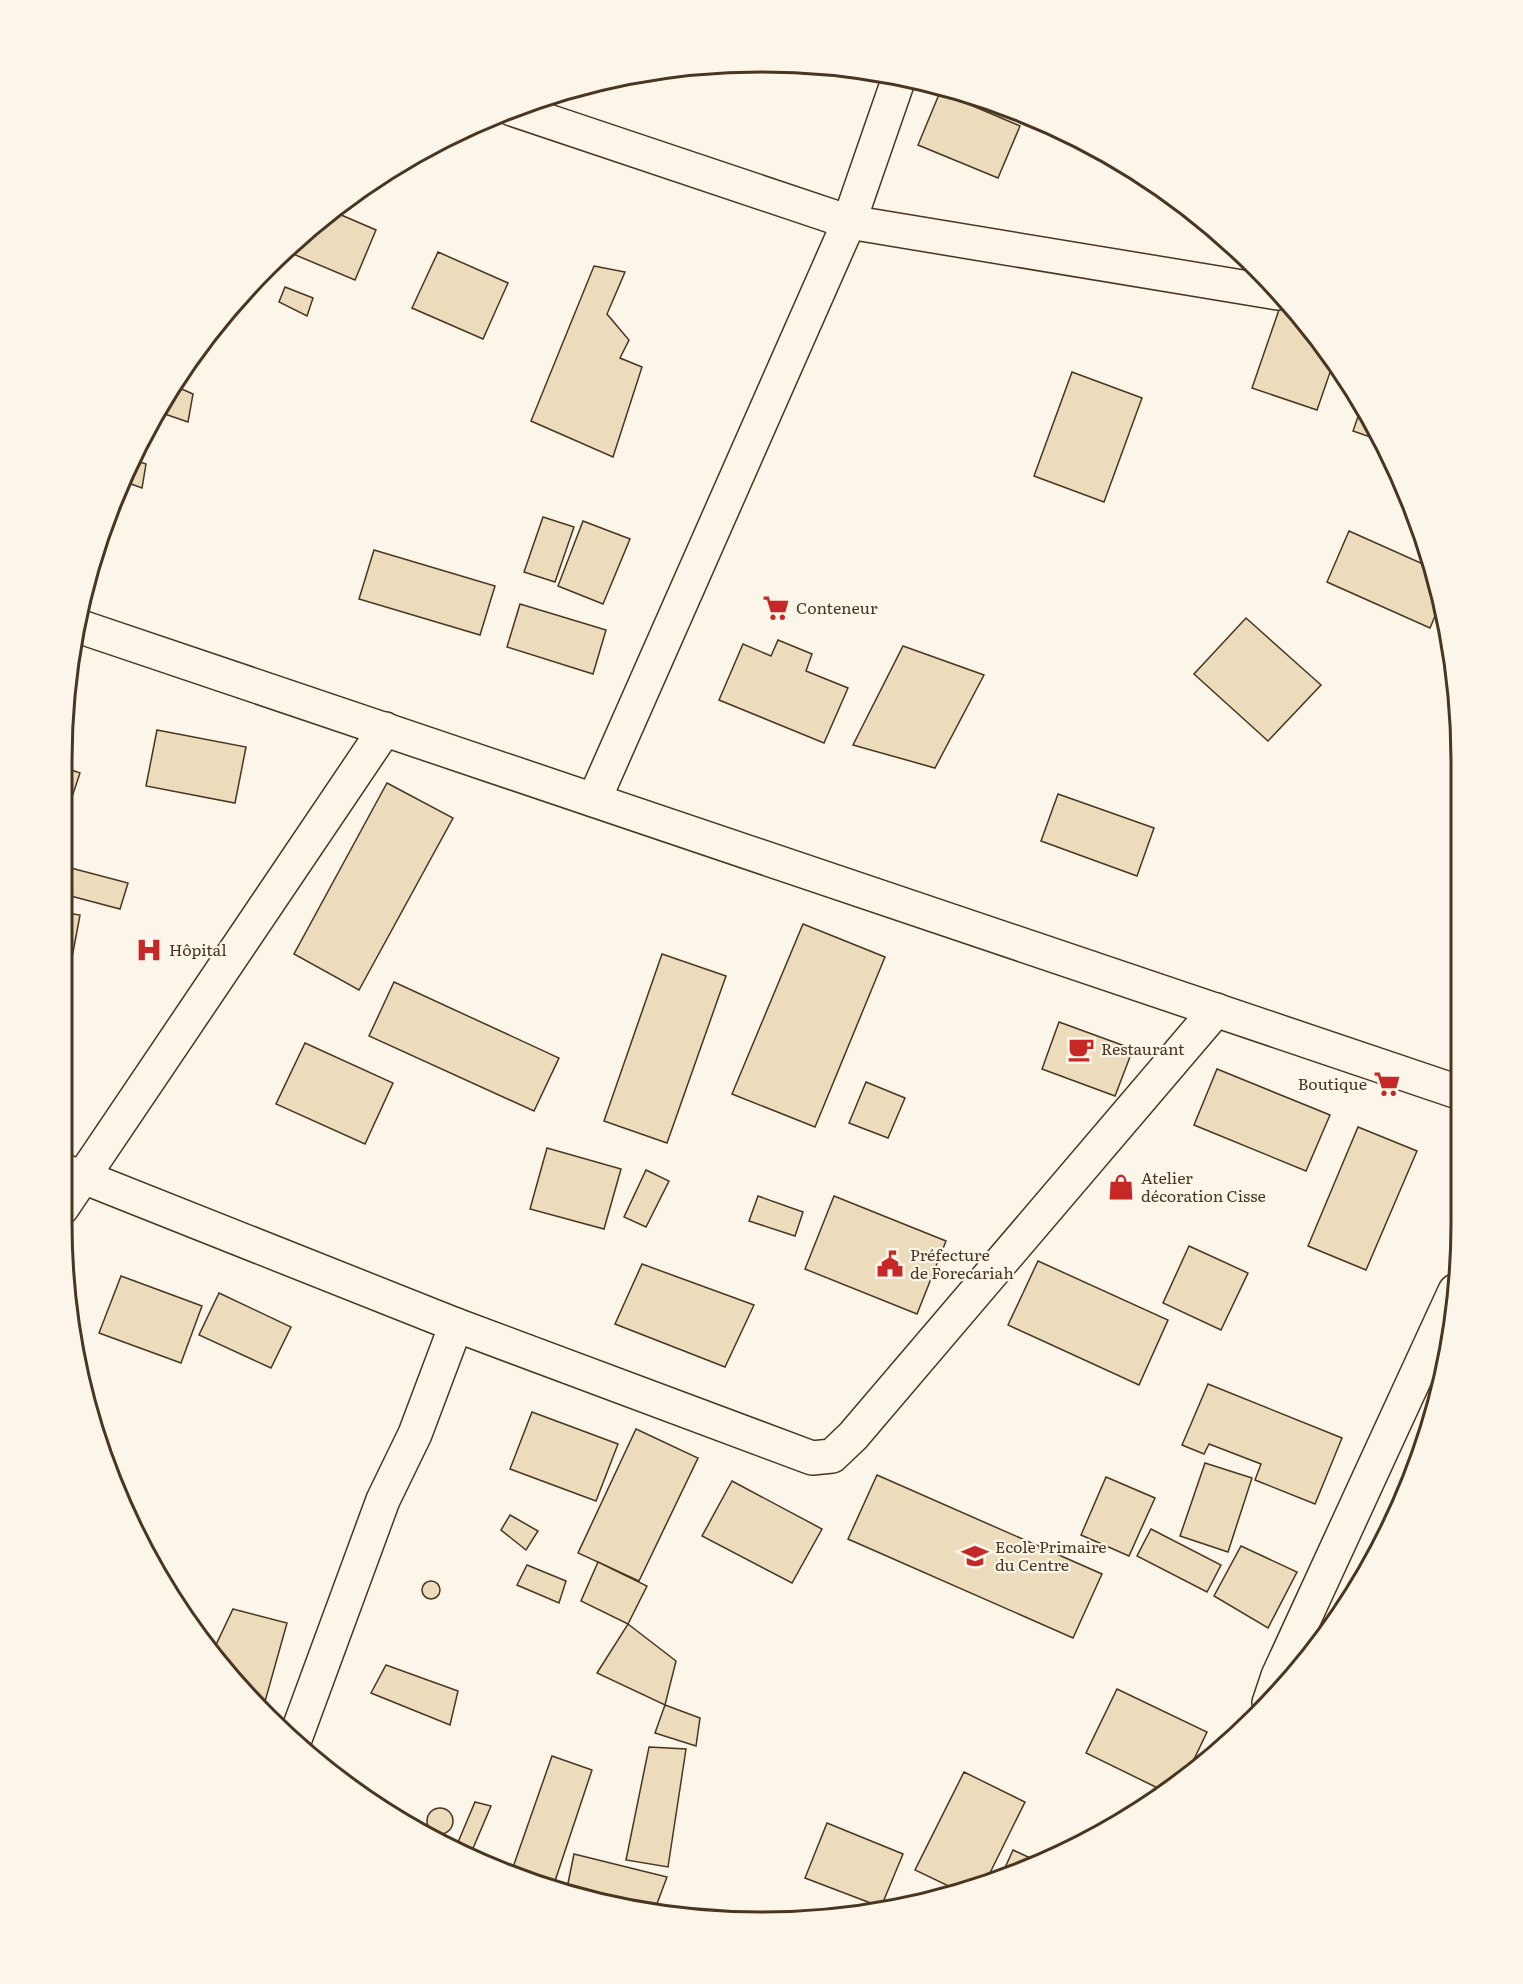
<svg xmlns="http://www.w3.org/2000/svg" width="1523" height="1984" font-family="Literata,serif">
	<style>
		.building { fill: #ecdcbc; stroke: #4a3520; stroke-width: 1.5 }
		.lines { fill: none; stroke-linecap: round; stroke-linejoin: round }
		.street-casing { stroke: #4a3520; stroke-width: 36 }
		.secondary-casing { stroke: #4a3520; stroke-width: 36 }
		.street { stroke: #fbf6e9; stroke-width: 33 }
		.secondary { stroke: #fbf6e9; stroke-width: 33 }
		.labels { text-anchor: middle; stroke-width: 4.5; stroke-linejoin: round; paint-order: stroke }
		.poi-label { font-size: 16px; fill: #4a3520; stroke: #fbf6e9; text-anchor: start }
		.rim { fill: none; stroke: #4a3520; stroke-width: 3 }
	</style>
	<rect width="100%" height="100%" fill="#fbf6e9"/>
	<g class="building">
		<polygon points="940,92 1020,126 998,178 918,145"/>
		<polygon points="332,211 376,230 355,280 286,251 300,235"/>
		<polygon points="438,252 508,283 483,339 412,308"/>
		<polygon points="594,266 625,272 607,314 629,340 620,358 642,367 613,457 531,421"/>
		<polygon points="285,287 313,298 307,316 279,302"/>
		<polygon points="1281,304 1290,307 1334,361 1317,410 1252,388"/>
		<polygon points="1072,372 1142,398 1104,502 1034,476"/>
		<polygon points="175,386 193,394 188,422 159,412"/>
		<polygon points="1361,408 1376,439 1353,431"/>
		<polygon points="131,459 146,464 142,488 123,481"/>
		<polygon points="543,517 574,527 555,582 524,572"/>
		<polygon points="583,521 630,539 603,604 558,586"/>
		<polygon points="1349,531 1432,568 1440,604 1430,628 1327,582"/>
		<polygon points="374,550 495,586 480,635 359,599"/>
		<polygon points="520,604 606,630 593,674 507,647"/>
		<polygon points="1246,618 1321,685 1268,741 1194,674"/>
		<polygon points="778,640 812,654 806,671 848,688 824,743 719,700 743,644 771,656"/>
		<polygon points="903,646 984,675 935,768 853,745"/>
		<polygon points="157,730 246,747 235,803 146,786"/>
		<polygon points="63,767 80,773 63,824"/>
		<polygon points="387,783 453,818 359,990 294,954"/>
		<polygon points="1058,794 1154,828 1137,876 1041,841"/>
		<polygon points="71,868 128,883 120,909 63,894"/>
		<polygon points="62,912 80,915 62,1011"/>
		<polygon points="803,924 885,957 815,1127 732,1094"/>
		<polygon points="662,954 726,976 667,1143 604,1121"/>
		<polygon points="394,982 559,1058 534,1111 369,1036"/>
		<polygon points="1059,1022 1133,1049 1115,1096 1042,1069"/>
		<polygon points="305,1043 393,1083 365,1144 276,1104"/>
		<polygon points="1217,1069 1330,1115 1306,1171 1194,1125"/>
		<polygon points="866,1082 905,1098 888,1138 849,1123"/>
		<polygon points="1358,1127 1417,1151 1366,1270 1308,1246"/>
		<polygon points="547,1148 621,1169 604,1229 530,1209"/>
		<polygon points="646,1170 669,1181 646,1227 624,1217"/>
		<polygon points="758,1196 803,1212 795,1236 749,1221"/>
		<polygon points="834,1196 946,1241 917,1314 805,1269"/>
		<polygon points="1189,1246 1248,1273 1221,1330 1163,1303"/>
		<polygon points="1038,1261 1168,1320 1139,1385 1008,1325"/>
		<polygon points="642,1264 754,1305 725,1367 615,1324"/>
		<polygon points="121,1276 202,1306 181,1363 99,1333"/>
		<polygon points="219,1293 291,1327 271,1368 199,1335"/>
		<polygon points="1208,1384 1342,1438 1315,1504 1255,1480 1261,1464 1209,1444 1204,1454 1182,1445"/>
		<polygon points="532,1412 618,1444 596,1501 510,1469"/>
		<polygon points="636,1429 698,1458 639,1581 578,1553"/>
		<polygon points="1205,1463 1252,1478 1228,1552 1180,1536"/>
		<polygon points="877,1475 1102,1574 1073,1638 848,1539"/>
		<polygon points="1106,1477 1155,1498 1129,1556 1081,1535"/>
		<polygon points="732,1481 822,1529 792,1583 702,1536"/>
		<polygon points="510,1515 538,1531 526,1550 501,1530"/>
		<polygon points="1151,1529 1221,1565 1207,1592 1137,1556"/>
		<polygon points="1241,1546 1297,1572 1268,1628 1214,1596"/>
		<polygon points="598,1562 647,1586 628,1624 581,1601"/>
		<polygon points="527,1565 566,1581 559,1603 517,1585"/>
		<circle cx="431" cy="1590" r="9"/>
		<polygon points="233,1609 287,1623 264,1705 254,1701 214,1649"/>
		<polygon points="628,1624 676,1661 665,1705 597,1673"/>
		<polygon points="386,1665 458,1691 450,1725 371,1693"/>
		<polygon points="1117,1689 1207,1732 1186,1776 1166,1792 1086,1753"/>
		<polygon points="665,1705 700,1718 696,1746 655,1733"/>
		<polygon points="649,1747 686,1749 668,1867 626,1860"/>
		<polygon points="552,1756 592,1770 553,1887 512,1870"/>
		<polygon points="964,1772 1025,1802 984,1885 961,1892 915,1870"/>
		<polygon points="475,1802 491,1806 471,1853 456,1847"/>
		<circle cx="440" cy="1821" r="13"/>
		<polygon points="827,1823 903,1854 881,1907 805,1878"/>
		<polygon points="1013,1850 1041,1863 1000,1879"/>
		<polygon points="574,1854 667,1877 655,1909 581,1899 566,1893"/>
	</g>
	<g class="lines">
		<g class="street-casing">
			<g id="street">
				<polyline points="512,109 849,222 1278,293"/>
				<polyline points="594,800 849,222 900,75"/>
				<polyline points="62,1171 81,1176 456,1325 812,1458 832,1456 853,1436 1216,1010"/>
				<polyline points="62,1208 385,729"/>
				<polyline points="1269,1703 1278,1676 1455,1291"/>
				<polyline points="295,1739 383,1500 415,1434 456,1325"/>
			</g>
		</g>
		<g class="secondary-casing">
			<polyline id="secondary" points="78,626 1455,1091"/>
		</g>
		<use href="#street" class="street"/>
		<use href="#secondary" class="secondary"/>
	</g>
	<defs>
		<g id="supermarket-bare" transform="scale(2.07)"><path d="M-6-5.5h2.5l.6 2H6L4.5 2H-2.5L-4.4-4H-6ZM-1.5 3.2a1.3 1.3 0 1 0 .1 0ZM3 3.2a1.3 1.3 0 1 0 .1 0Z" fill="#c62828" stroke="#fbf6e9" stroke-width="2.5" paint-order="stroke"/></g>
		<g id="hospital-bare" transform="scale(2.07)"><path d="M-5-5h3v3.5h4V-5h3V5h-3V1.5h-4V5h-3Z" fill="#c62828" stroke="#fbf6e9" stroke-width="2.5" paint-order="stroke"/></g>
		<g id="cafe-bare" transform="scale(2.07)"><path d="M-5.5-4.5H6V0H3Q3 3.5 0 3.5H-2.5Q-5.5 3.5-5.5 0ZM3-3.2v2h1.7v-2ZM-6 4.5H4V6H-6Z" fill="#c62828" stroke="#fbf6e9" stroke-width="2.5" paint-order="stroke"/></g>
		<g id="shop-bare" transform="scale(2.07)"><path d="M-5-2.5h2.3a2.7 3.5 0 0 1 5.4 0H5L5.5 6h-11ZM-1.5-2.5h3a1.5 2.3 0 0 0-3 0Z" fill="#c62828" stroke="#fbf6e9" stroke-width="2.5" paint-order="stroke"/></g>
		<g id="civic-bare" transform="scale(2.07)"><path d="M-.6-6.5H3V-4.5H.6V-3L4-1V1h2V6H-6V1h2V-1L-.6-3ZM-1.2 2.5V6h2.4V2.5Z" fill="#c62828" stroke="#fbf6e9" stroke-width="2.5" paint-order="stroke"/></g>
		<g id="school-bare" transform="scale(2.07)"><path d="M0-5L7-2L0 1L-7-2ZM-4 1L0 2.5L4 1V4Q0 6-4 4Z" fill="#c62828" stroke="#fbf6e9" stroke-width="2.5" paint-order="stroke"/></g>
	</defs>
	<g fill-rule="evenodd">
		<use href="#supermarket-bare" x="776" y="608"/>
		<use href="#hospital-bare" x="149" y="950"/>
		<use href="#cafe-bare" x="1081" y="1049"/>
		<use href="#supermarket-bare" x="1387" y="1084"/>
		<use href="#shop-bare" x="1121" y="1187"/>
		<use href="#civic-bare" x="890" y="1264"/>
		<use href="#school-bare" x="975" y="1556"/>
	</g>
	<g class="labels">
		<g class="poi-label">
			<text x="796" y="614">Conteneur</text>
			<text x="169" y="956">Hôpital</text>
			<text x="1101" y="1055">Restaurant</text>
			<text x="1367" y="1090" text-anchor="end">Boutique</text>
			<text x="1141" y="1184">Atelier<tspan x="1141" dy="18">décoration Cisse</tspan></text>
			<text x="910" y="1261">Préfecture<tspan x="910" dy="18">de Forecariah</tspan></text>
			<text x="995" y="1553">Ecole Primaire<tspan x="995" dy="18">du Centre</tspan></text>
		</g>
	</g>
	<path d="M0 0H1523V1984H0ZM761 72H762A689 689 0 0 1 1451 761V1223A689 689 0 0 1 762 1912H761A689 689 0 0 1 72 1223V761A689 689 0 0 1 761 72Z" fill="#fbf6e9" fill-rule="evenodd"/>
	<path class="rim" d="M761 72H762A689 689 0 0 1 1451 761V1223A689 689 0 0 1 762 1912H761A689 689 0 0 1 72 1223V761A689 689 0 0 1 761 72Z"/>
</svg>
